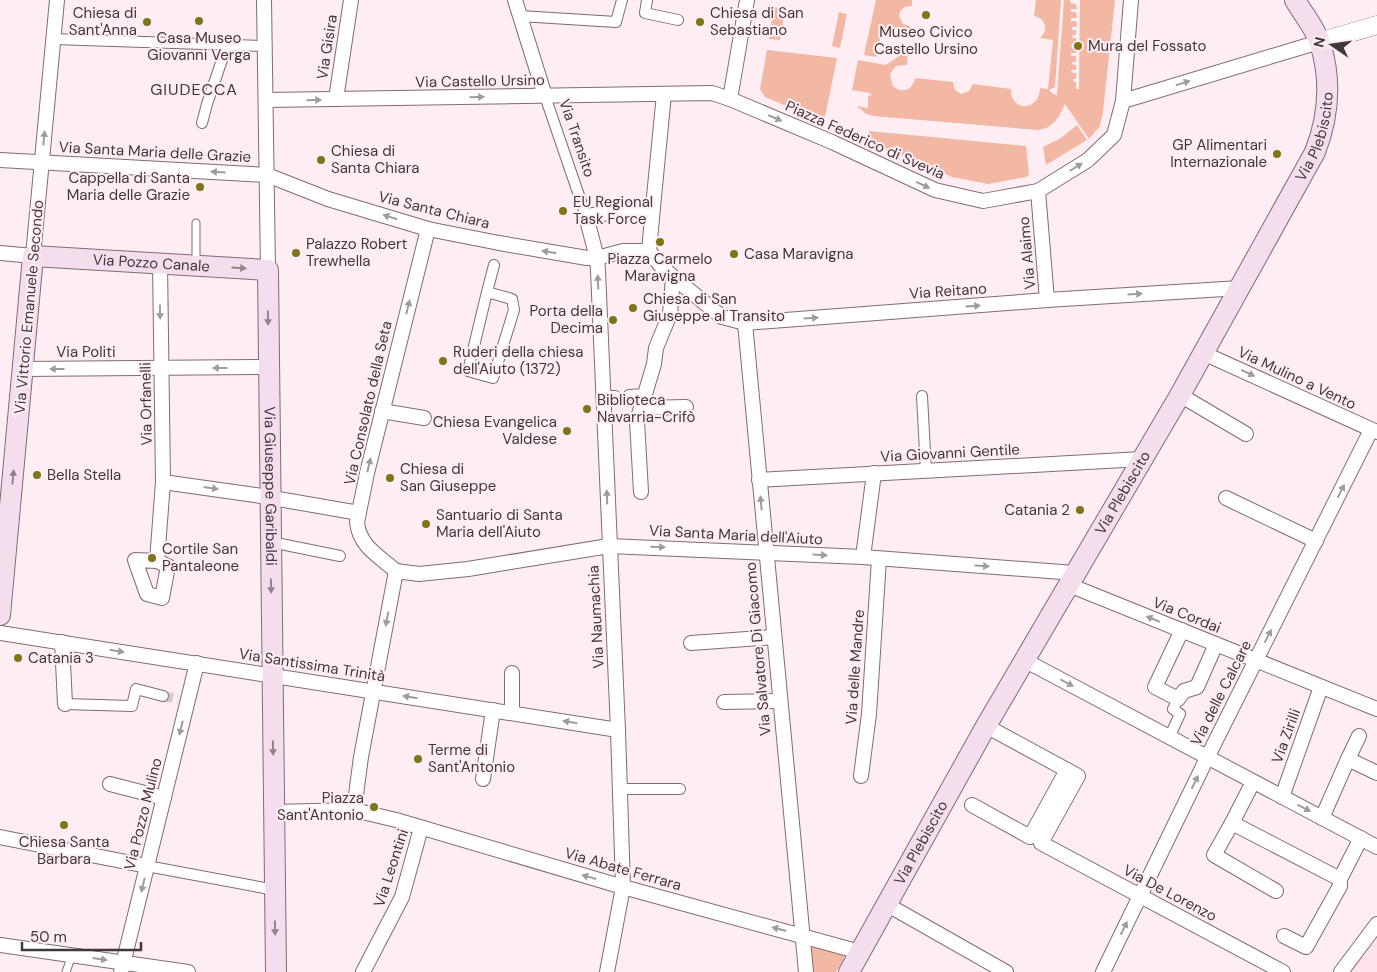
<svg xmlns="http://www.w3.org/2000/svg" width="1377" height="972" font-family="'DM Sans',sans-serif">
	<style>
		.built { fill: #ffe2eb }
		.green { fill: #f3b8a4 }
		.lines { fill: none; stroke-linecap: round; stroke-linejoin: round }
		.pedestrian-tunnel { stroke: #d8c9ce; stroke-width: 10; stroke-dasharray: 10 5; stroke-linecap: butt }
		.service-casing { stroke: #826b72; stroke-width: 9 }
		.pedestrian-casing { stroke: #826b72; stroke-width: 12 }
		.minor-casing { stroke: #826b72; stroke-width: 16 }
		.tertiary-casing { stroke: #826b72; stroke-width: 19 }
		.secondary-casing { stroke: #826b72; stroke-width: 22 }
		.service { stroke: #fff; stroke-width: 7 }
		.pedestrian { stroke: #fff; stroke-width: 10 }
		.minor { stroke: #fff; stroke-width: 14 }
		.tertiary { stroke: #fff; stroke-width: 18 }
		.secondary { stroke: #f4deee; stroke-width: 20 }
		.oneway { fill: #a09b9c }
		.oneway2 { fill: #92828b }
		.poi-dot { fill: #7d7518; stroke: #feeef3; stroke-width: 2 }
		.labels { text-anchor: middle; stroke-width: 4; stroke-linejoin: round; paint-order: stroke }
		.poi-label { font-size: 15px; fill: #42373a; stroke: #feeef3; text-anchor: start }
		.street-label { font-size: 15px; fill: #42373a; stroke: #feeef3 }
		.neighbourhood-label { font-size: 16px; letter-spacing: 1px; fill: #42373a; stroke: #feeef3 }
	</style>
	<rect width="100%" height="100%" fill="#feeef3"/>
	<polygon class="built" points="1377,934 1377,972 1349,972"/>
	<g class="green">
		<path d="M876,0h36v6c-8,0 -12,3 -13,10l4,8 7,2v5c-12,0 -18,2 -29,4l-5,22 -12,-2z"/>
		<path d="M1036,0h25l-6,87 -6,3 4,4 4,1 7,-95h13h-7v3l6,1 1,5h-6v3h5l1,6h-6v3h5l1,6h-5v3h4v5h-3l-1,3h4v6h-4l-1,3h5v6h-5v3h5v6h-4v2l4,1v5h-4l-1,3h5v6h-3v2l3,1v7h3l1,-89h35l-12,112 -3,14 -11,13 -24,-35c-6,13 -11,24 -27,26l-165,-14 -7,-2 -9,-8 11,2v-12l4,-1 -2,-2 -18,-3 6,-30 28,5 22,-15 -1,15 -11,1 -6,8 3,12c5,5 12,6 18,1l5,-9 37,4 2,8 6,4 8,-3 4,-7 38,5c-1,23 29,23 29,-1l8,1 5,-49 -13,-2c9,-8 6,-19 -6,-22z"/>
		<polygon points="774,7 785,9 780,40 769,39"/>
		<polygon points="839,12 847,14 840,48 832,46"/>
		<polygon points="767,50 837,58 824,122 765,97 760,89"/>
		<polygon points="1077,125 1087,140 1046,165 1043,147 1061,138"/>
		<polygon points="869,131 1026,146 1029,175 1026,177 988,184 952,177 871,142 868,136"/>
		<polygon points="813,944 843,953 844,958 836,972 813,972 810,947"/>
	</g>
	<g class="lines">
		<polyline class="pedestrian-tunnel" points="163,696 178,699"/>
		<g class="service-casing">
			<g id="service">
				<polyline points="196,265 196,223"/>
				<polyline points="66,972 72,955"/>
			</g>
		</g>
		<g class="pedestrian-casing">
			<g id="pedestrian">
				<polyline points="647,0 645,13 678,20"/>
				<polyline points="520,16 616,22 622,0"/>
				<polyline points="54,39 265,46"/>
				<polyline points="545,96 586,216"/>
				<polyline points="202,123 207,104 227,45"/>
				<polyline points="487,292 468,371 493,378 514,310 512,299 487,292 494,265"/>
				<polyline points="629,395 645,394"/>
				<polyline points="603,396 615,396"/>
				<polyline points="922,396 926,471"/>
				<polyline points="271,542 340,556"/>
				<polyline points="65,704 132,706 136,689 163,696"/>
				<polyline points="1169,738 1180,714 1173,709 1178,699"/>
				<polyline points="621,789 680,789"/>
				<polyline points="147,866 275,890"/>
			</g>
		</g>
		<g class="minor-casing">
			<g id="minor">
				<polyline points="264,0 268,270"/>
				<polyline points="515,0 545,96"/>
				<polyline points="336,99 351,0"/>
				<polyline points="730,99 747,0"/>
				<polyline points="266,100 712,93 730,99 832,142 935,190 983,201 1038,191 1088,160 1114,135 1123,101 1131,0"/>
				<polyline points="1123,101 1319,42"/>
				<polyline points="0,160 267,175 328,199 428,229 499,243 587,258 597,258 623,251 649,251"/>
				<polyline points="1038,191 1047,300"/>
				<polyline points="653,207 649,251 660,265 673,277 722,317 745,323 1047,300 1240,288"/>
				<polyline points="0,253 33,256 57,0"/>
				<polyline points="745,323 806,972"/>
				<polyline points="1203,353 1377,432"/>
				<polyline points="23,369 269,367"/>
				<polyline points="1180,395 1246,434"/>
				<polyline points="641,408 686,407"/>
				<polyline points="382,411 424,418"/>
				<polyline points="759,480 1142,459"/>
				<polyline points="163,482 255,495 359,513"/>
				<polyline points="641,492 637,421 654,364 656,348 670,314 673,277"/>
				<polyline points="1226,498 1316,541"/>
				<polyline points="863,557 874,473"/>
				<polygon points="135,560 157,561 168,566 162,598 147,594"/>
				<polyline points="157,561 163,482 160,263"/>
				<polyline points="396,571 419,574 468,569 609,546 863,557 1075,573"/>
				<path d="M396,571c-17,-15 -37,-25 -39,-49l10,-49 61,-244"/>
				<polyline points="1069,585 1377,709"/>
				<polyline points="1182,630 1155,687 1178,699 1184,691 1197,687 1216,644"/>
				<polyline points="0,633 618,730"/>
				<polyline points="62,642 65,704"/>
				<polyline points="691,643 774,637"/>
				<polyline points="1024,660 1377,847"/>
				<polyline points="724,702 780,701"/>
				<polyline points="512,713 512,673"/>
				<polyline points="986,726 1078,776 1041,843 1283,972"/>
				<polyline points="1348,759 1359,736"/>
				<polyline points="861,776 869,714 879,559"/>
				<polyline points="483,779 493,710"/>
				<polyline points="1253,782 1232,823 1340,879 1361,838"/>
				<polyline points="110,784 164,798"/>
				<polyline points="1282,797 1321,687"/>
				<polyline points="972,805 1030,837 1067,770"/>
				<polyline points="354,810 361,757 396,571"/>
				<polyline points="274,812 354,810 396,820 623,887 860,952"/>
				<polyline points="1322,818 1348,759 1377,773"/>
				<polyline points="1232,823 1214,855 1276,891"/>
				<polyline points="0,837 147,866"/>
				<polyline points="886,904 1006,972"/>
				<polyline points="1284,936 1306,947 1340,886 1340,879"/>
				<polyline points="0,945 188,972"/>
				<polyline points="121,972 197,663"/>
				<polyline points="363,972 402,897 421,828"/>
				<polyline points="607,972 623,887 618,730 598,271 597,258 586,216 653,207 664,94"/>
				<polyline points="1103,972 1207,758 1371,430"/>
				<polyline points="1341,972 1377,924"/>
			</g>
		</g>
		<g class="tertiary-casing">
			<polyline id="tertiary" points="1319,42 1377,25"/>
		</g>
		<g class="secondary-casing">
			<g id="secondary">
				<path id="s1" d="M0,615l33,-359 235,14 8,702"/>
				<path id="s2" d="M849,972l137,-246 194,-331 135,-243c14,-36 17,-71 5,-109 -5,-15 -17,-29 -25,-43"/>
			</g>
		</g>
		<use href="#service" class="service"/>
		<use href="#pedestrian" class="pedestrian"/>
		<use href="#minor" class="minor"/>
		<use href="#tertiary" class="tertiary"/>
		<use href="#secondary" class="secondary"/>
	</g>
	<defs><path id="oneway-solid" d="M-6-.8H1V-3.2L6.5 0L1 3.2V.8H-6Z" transform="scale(1.25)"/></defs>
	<g class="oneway">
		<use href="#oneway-solid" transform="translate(1183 83) rotate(-17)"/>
		<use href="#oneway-solid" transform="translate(477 97) rotate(-1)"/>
		<use href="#oneway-solid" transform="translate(314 100) rotate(-1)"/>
		<use href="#oneway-solid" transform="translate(775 118) rotate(23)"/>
		<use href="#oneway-solid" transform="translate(44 138) rotate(-85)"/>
		<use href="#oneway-solid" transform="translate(1076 167) rotate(-32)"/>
		<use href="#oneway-solid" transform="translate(218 172) rotate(-177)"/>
		<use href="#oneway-solid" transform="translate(923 185) rotate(25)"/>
		<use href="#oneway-solid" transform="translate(390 217) rotate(-163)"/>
		<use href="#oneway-solid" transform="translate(549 252) rotate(-170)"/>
		<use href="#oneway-solid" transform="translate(598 282) rotate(-92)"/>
		<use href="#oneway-solid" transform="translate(1135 294) rotate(-4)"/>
		<use href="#oneway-solid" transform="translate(973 306) rotate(-4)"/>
		<use href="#oneway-solid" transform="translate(408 307) rotate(-76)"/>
		<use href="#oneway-solid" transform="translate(160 312) rotate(89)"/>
		<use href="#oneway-solid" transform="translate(811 318) rotate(-4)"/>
		<use href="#oneway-solid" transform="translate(220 368) rotate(180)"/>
		<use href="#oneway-solid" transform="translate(57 369) rotate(180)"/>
		<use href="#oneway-solid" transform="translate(1248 373) rotate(25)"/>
		<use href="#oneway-solid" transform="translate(369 465) rotate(-77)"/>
		<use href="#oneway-solid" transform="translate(211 488) rotate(8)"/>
		<use href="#oneway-solid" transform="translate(1341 491) rotate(-63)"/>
		<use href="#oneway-solid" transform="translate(607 497) rotate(-92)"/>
		<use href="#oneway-solid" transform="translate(761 503) rotate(-95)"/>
		<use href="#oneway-solid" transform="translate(658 547) rotate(2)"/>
		<use href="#oneway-solid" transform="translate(820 555) rotate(3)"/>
		<use href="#oneway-solid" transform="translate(982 566) rotate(4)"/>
		<use href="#oneway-solid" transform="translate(387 619) rotate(101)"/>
		<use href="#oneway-solid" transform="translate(1153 619) rotate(-158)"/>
		<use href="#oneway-solid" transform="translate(1268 636) rotate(-63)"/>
		<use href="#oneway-solid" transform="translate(117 651) rotate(9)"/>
		<use href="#oneway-solid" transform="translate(1067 683) rotate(28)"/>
		<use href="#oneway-solid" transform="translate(410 697) rotate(-171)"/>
		<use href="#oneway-solid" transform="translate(570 722) rotate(-171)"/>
		<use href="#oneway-solid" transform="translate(181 728) rotate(104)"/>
		<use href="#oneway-solid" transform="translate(1195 782) rotate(-64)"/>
		<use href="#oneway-solid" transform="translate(1304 808) rotate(27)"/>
		<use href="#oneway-solid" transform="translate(589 877) rotate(-164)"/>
		<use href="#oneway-solid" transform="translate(143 885) rotate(104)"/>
		<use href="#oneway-solid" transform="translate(1124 928) rotate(-64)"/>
		<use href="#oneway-solid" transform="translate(779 929) rotate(-165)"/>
		<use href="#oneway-solid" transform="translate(100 959) rotate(8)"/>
	</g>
	<g class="oneway2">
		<use href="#oneway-solid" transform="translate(239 268) rotate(3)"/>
		<use href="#oneway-solid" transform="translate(268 318) rotate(89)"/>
		<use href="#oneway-solid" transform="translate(13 477) rotate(-85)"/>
		<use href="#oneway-solid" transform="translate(271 586) rotate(89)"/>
		<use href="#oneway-solid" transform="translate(273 748) rotate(89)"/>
		<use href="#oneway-solid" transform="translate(275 928) rotate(89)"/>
	</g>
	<g class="poi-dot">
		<circle cx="926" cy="15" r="5"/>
		<circle cx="199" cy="21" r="5"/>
		<circle cx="147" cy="22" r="5"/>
		<circle cx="700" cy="22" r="5"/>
		<circle cx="1078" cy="46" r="5"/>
		<circle cx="1277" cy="154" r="5"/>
		<circle cx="321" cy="160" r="5"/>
		<circle cx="200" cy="187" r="5"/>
		<circle cx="563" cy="211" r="5"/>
		<circle cx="660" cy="242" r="5"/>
		<circle cx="296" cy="253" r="5"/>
		<circle cx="734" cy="254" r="5"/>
		<circle cx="633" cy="308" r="5"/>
		<circle cx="613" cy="320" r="5"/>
		<circle cx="443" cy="361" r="5"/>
		<circle cx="587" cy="409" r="5"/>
		<circle cx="567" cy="431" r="5"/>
		<circle cx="37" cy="475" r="5"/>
		<circle cx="390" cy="478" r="5"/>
		<circle cx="1080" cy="510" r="5"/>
		<circle cx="426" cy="524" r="5"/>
		<circle cx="152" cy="558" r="5"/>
		<circle cx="18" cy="658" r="5"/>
		<circle cx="418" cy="759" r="5"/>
		<circle cx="374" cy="807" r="5"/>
		<circle cx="64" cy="825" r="5"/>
	</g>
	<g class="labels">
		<g class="poi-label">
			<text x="137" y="18" text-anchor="end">Chiesa di<tspan x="137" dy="17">Sant'Anna</tspan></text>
			<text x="710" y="18">Chiesa di San<tspan x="710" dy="17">Sebastiano</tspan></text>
			<text x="926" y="37" text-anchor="middle">Museo Civico<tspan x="926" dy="17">Castello Ursino</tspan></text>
			<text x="199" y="43" text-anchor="middle">Casa Museo<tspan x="199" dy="17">Giovanni Verga</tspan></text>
			<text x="1088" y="51">Mura del Fossato</text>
			<text x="1267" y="150" text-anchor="end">GP Alimentari<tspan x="1267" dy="17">Internazionale</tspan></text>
			<text x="331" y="156">Chiesa di<tspan x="331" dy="17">Santa Chiara</tspan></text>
			<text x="190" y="183" text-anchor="end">Cappella di Santa<tspan x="190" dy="17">Maria delle Grazie</tspan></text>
			<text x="573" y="207">EU Regional<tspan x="573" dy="17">Task Force</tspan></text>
			<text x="306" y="249">Palazzo Robert<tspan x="306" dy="17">Trewhella</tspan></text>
			<text x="744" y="259">Casa Maravigna</text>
			<text x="660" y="264" text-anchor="middle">Piazza Carmelo<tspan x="660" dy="17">Maravigna</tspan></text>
			<text x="643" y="304">Chiesa di San<tspan x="643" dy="17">Giuseppe al Transito</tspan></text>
			<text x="603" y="316" text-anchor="end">Porta della<tspan x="603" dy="17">Decima</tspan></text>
			<text x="453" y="357">Ruderi della chiesa<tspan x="453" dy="17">dell'Aiuto (1372)</tspan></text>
			<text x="597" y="405">Biblioteca<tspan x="597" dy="17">Navarria-Crifò</tspan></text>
			<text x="557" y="427" text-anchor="end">Chiesa Evangelica<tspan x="557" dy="17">Valdese</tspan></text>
			<text x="400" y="474">Chiesa di<tspan x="400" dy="17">San Giuseppe</tspan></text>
			<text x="47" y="480">Bella Stella</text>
			<text x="1070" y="515" text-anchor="end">Catania 2</text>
			<text x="436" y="520">Santuario di Santa<tspan x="436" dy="17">Maria dell'Aiuto</tspan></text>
			<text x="162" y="554">Cortile San<tspan x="162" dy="17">Pantaleone</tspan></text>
			<text x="28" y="663">Catania 3</text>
			<text x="428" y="755">Terme di<tspan x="428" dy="17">Sant'Antonio</tspan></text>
			<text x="364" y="803" text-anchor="end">Piazza<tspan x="364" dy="17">Sant'Antonio</tspan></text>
			<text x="64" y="847" text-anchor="middle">Chiesa Santa<tspan x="64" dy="17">Barbara</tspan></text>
		</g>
		<g class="street-label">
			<text transform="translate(327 47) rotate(-81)" y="5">Via Gisira</text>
			<text transform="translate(480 81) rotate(-1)" y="5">Via Castello Ursino</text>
			<text dy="5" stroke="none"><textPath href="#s2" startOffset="958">Via Plebiscito</textPath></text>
			<text transform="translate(577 138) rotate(71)" y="5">Via Transito</text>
			<text transform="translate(865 140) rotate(24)" y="5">Piazza Federico di Svevia</text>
			<text transform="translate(155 152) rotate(3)" y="5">Via Santa Maria delle Grazie</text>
			<text transform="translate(434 210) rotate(14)" y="5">Via Santa Chiara</text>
			<text transform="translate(1027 253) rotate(-95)" y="5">Via Alaimo</text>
			<text dy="5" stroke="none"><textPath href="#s1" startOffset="479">Via Pozzo Canale</textPath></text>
			<text transform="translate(948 291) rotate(-4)" y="5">Via Reitano</text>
			<text transform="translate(29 307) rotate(-85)" y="5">Via Vittorio Emanuele Secondo</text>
			<text x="86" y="357">Via Politi</text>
			<text transform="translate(1297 378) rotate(25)" y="5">Via Mulino a Vento</text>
			<text transform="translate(368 403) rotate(-77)" y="5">Via Consolato della Seta</text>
			<text transform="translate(146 404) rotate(-91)" y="5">Via Orfanelli</text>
			<text transform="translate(950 453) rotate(-3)" y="5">Via Giovanni Gentile</text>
			<text dy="5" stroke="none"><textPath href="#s1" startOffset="812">Via Giuseppe Garibaldi</textPath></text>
			<text dy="5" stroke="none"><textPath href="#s2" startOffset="552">Via Plebiscito</textPath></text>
			<text transform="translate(736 535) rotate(3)" y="5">Via Santa Maria dell'Aiuto</text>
			<text transform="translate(1187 615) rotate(22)" y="5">Via Cordai</text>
			<text transform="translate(596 617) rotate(-93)" y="5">Via Naumachia</text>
			<text transform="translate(758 649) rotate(-95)" y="5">Via Salvatore Di Giacomo</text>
			<text transform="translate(312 665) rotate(9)" y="5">Via Santissima Trinità</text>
			<text transform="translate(855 667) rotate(-86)" y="5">Via delle Mandre</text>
			<text transform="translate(1221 693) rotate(-63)" y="5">Via delle Calcare</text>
			<text transform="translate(1286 736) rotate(-70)" y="5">Via Zirilli</text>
			<text transform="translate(143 814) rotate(-76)" y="5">Via Pozzo Mulino</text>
			<text dy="5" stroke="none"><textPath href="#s2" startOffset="148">Via Plebiscito</textPath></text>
			<text transform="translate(391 868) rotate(-72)" y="5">Via Leontini</text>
			<text transform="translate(623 869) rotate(16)" y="5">Via Abate Ferrara</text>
			<text transform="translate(1170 893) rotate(28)" y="5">Via De Lorenzo</text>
		</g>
		<g class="neighbourhood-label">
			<text x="194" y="95">GIUDECCA</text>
		</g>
	</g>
	<g transform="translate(1332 45) rotate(283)" stroke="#feeef3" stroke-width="4" paint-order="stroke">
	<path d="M0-4L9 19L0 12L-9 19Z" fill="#42373a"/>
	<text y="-8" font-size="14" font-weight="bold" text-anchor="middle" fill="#42373a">N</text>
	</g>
	<path d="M22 942v8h119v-8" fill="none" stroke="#42373a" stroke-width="2.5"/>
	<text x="30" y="942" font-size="15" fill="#42373a" stroke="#feeef3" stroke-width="4" paint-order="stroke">50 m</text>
</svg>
